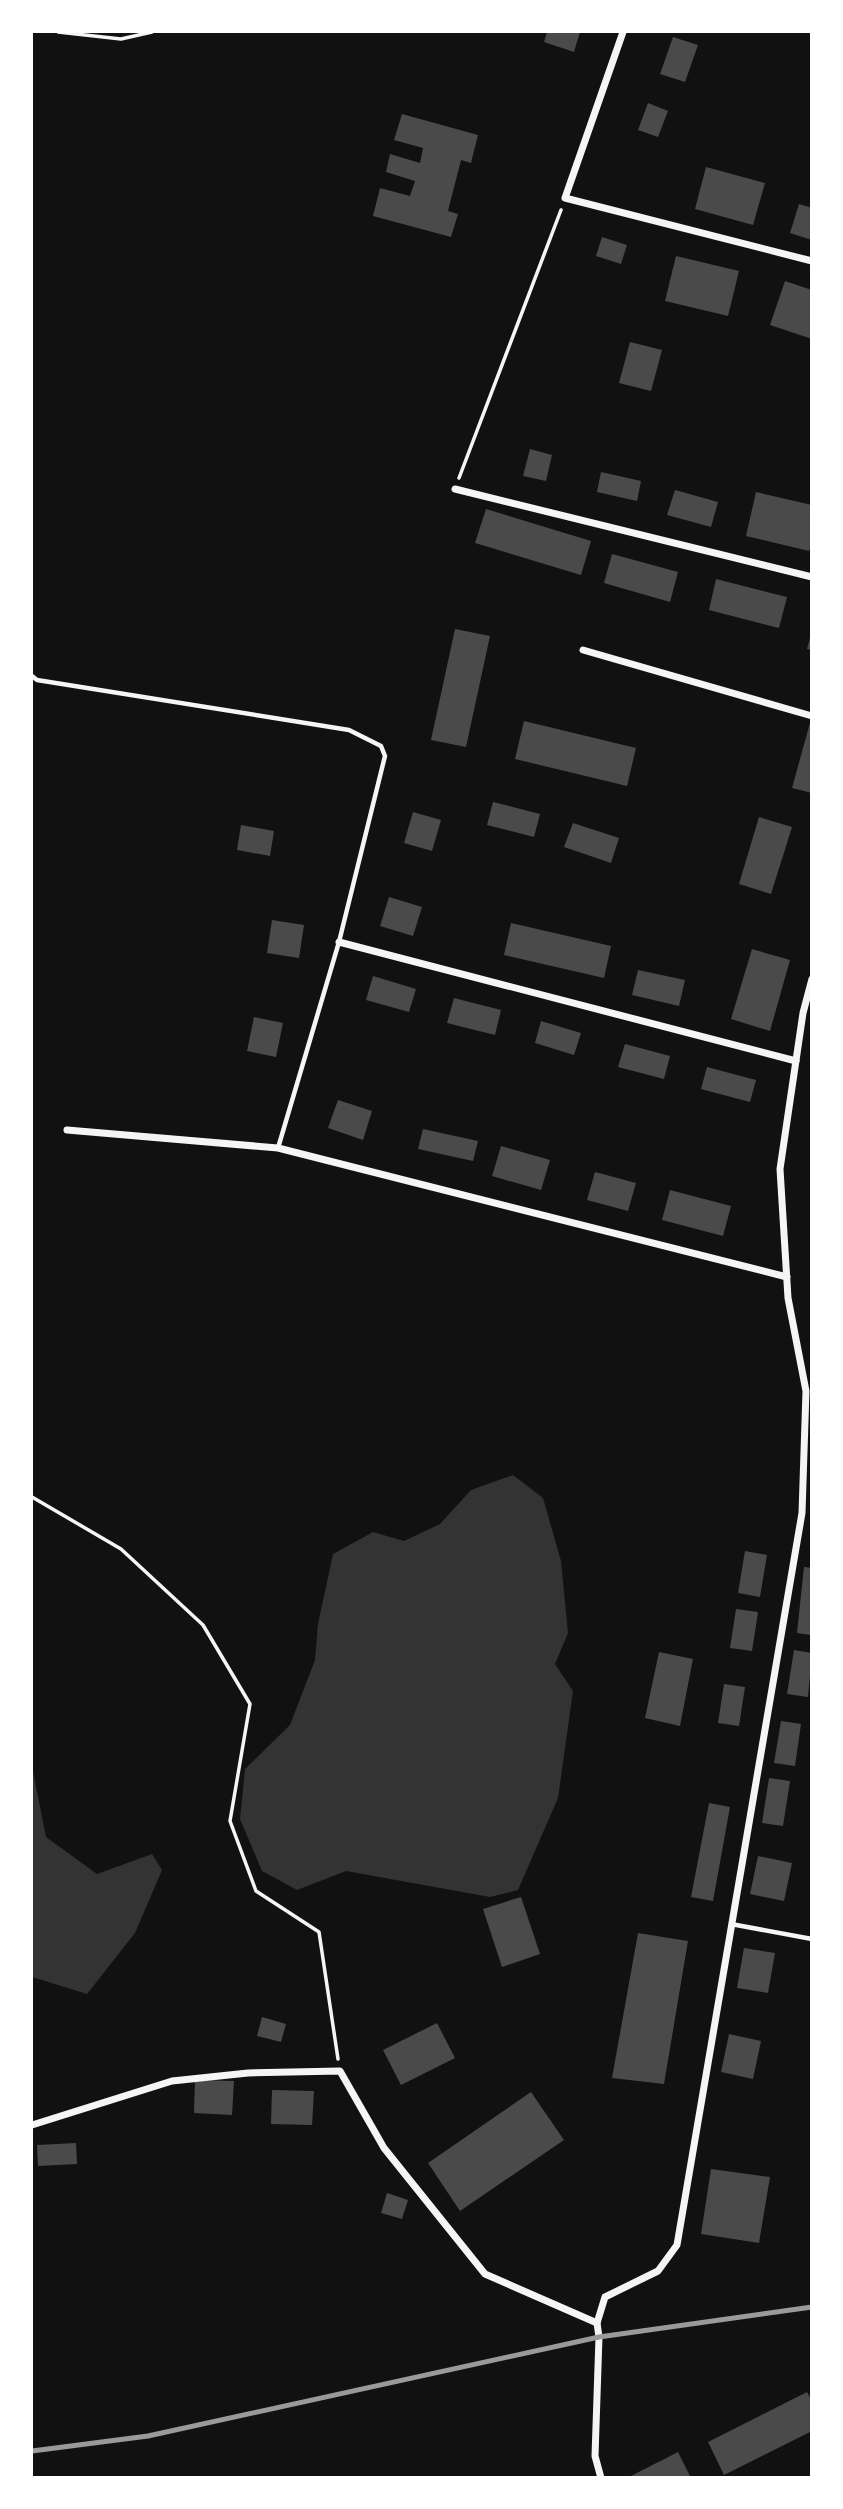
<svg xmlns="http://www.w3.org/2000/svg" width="843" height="2509" font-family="'PT Sans',sans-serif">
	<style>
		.water { fill: #333 }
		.building { fill: #4a4a4a }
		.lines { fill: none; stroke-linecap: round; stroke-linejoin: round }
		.path { stroke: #f5f5f5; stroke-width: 3.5 }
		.service { stroke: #f5f5f5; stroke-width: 4.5 }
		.minor { stroke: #f5f5f5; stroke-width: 7 }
		.rail { stroke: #9a9a9a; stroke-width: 5 }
	</style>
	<rect width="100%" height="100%" fill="#111"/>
	<g class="water">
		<polygon points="513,1475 543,1498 561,1561 568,1633 555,1664 573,1691 558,1798 518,1890 490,1897 346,1871 297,1890 262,1871 240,1819 245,1769 290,1725 315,1660 318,1624 333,1554 373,1532 404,1541 440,1524 471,1490"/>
		<polygon points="32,1766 46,1837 97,1874 152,1854 162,1870 135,1933 87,1994 32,1977"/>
	</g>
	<g class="building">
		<polygon points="547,32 580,32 574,52 544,42"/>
		<polygon points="673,37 698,45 685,82 660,74"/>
		<polygon points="648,103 668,111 658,137 638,130"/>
		<polygon points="402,114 478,135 471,163 461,160 448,211 458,214 451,237 373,216 380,188 410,196 415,181 386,172 390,154 420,163 423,148 394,140"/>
		<polygon points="706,167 765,183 753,225 695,209"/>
		<polygon points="799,204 812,208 812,240 790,233"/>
		<polygon points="602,237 627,245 621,264 596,256"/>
		<polygon points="676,256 739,271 728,316 665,301"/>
		<polygon points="785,281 812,290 812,339 770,325"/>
		<polygon points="630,342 662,350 651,391 619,383"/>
		<polygon points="530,449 552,455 546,481 523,476"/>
		<polygon points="601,472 641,481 637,501 597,492"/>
		<polygon points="675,490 718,502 711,527 667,515"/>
		<polygon points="756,492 812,505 812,540 809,551 746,536"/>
		<polygon points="486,509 591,541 581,575 475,543"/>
		<polygon points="612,554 678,572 670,602 604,583"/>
		<polygon points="716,579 787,597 779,628 709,610"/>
		<polygon points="455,629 490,636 466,747 431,740"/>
		<polygon points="811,634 812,634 812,650 807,649"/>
		<polygon points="811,719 812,719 812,793 792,788"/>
		<polygon points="524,721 636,748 627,786 515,759"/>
		<polygon points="493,802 540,814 534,837 487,825"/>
		<polygon points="413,812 441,820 432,851 404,843"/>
		<polygon points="759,817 792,827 771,894 739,884"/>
		<polygon points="573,823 619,838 611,863 564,847"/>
		<polygon points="241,825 274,831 270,856 237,850"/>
		<polygon points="389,897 422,907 413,936 380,926"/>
		<polygon points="272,920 304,925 299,958 267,953"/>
		<polygon points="511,923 611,946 604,978 504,955"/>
		<polygon points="752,949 790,960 770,1031 731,1019"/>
		<polygon points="638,970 685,980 679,1006 632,995"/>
		<polygon points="373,976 416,989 409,1012 366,1000"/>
		<polygon points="454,998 501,1010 495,1035 447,1023"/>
		<polygon points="254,1017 283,1023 276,1057 247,1051"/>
		<polygon points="541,1021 581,1033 574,1055 535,1043"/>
		<polygon points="625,1044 670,1056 664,1079 618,1067"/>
		<polygon points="707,1067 756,1080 750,1102 701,1089"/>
		<polygon points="338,1100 372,1111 363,1140 328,1128"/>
		<polygon points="423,1129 478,1141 473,1161 418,1149"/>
		<polygon points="501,1146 550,1160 541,1190 492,1176"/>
		<polygon points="595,1172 636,1183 628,1211 587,1200"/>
		<polygon points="670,1190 731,1206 723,1236 662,1220"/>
		<polygon points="745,1551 767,1555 760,1597 738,1593"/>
		<polygon points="804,1567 812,1568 810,1635 797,1633"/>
		<polygon points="736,1609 758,1612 752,1651 730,1648"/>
		<polygon points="794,1650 812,1653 808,1697 787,1694"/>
		<polygon points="659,1652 693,1659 680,1726 645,1718"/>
		<polygon points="724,1684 745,1687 739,1726 718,1723"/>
		<polygon points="781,1721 801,1724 795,1766 774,1763"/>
		<polygon points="769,1778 790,1781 783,1826 762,1823"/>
		<polygon points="709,1803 730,1807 713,1901 691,1897"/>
		<polygon points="758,1856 792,1863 784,1901 750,1894"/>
		<polygon points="521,1897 540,1954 502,1967 483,1909"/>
		<polygon points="638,1933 688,1941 664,2084 612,2078"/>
		<polygon points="744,1948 775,1953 768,1993 737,1988"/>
		<polygon points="262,2017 286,2024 281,2042 257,2036"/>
		<polygon points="437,2023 455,2058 401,2085 383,2050"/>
		<polygon points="729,2034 761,2041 753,2079 721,2072"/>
		<polygon points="195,2080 234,2081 232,2115 194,2113"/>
		<polygon points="272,2090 314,2091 312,2125 271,2124"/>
		<polygon points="531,2092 564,2140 460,2211 428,2163"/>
		<polygon points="76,2143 77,2164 38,2166 37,2145"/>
		<polygon points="711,2169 770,2177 759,2243 701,2234"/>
		<polygon points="387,2193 408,2200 402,2219 381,2213"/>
		<polygon points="807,2392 812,2401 812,2431 724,2475 708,2442"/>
		<polygon points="678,2452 691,2478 627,2478"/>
	</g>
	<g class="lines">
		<g class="path">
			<polyline points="58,32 121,39 152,32"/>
			<polyline points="459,478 561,210"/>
			<polyline points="32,1497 121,1549 203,1625 250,1704 230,1821 256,1891 319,1932 338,2059"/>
		</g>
		<g class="service">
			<polyline points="32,676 37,680 349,730 381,746 385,756 339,942 278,1148"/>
			<polyline points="731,1924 812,1939"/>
		</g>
		<g class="minor">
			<polyline points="623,32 565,198 812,261"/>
			<polyline points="455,489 812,577"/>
			<polyline points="583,650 812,716"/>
			<polyline points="339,942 796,1061"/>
			<polyline points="67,1130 278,1148 787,1277"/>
			<polyline points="32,2125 172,2081 248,2073 340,2071 384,2148 485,2274 597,2323"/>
			<polyline points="601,2478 595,2456 599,2337 597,2323 605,2297 658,2271 677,2245 802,1513 806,1391 788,1298 780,1169 803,1013 812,979"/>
		</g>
		<polyline class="rail" points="32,2451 148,2436 599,2337 812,2307"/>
	</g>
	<rect width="843" height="2509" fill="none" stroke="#ffffff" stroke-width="66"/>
</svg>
